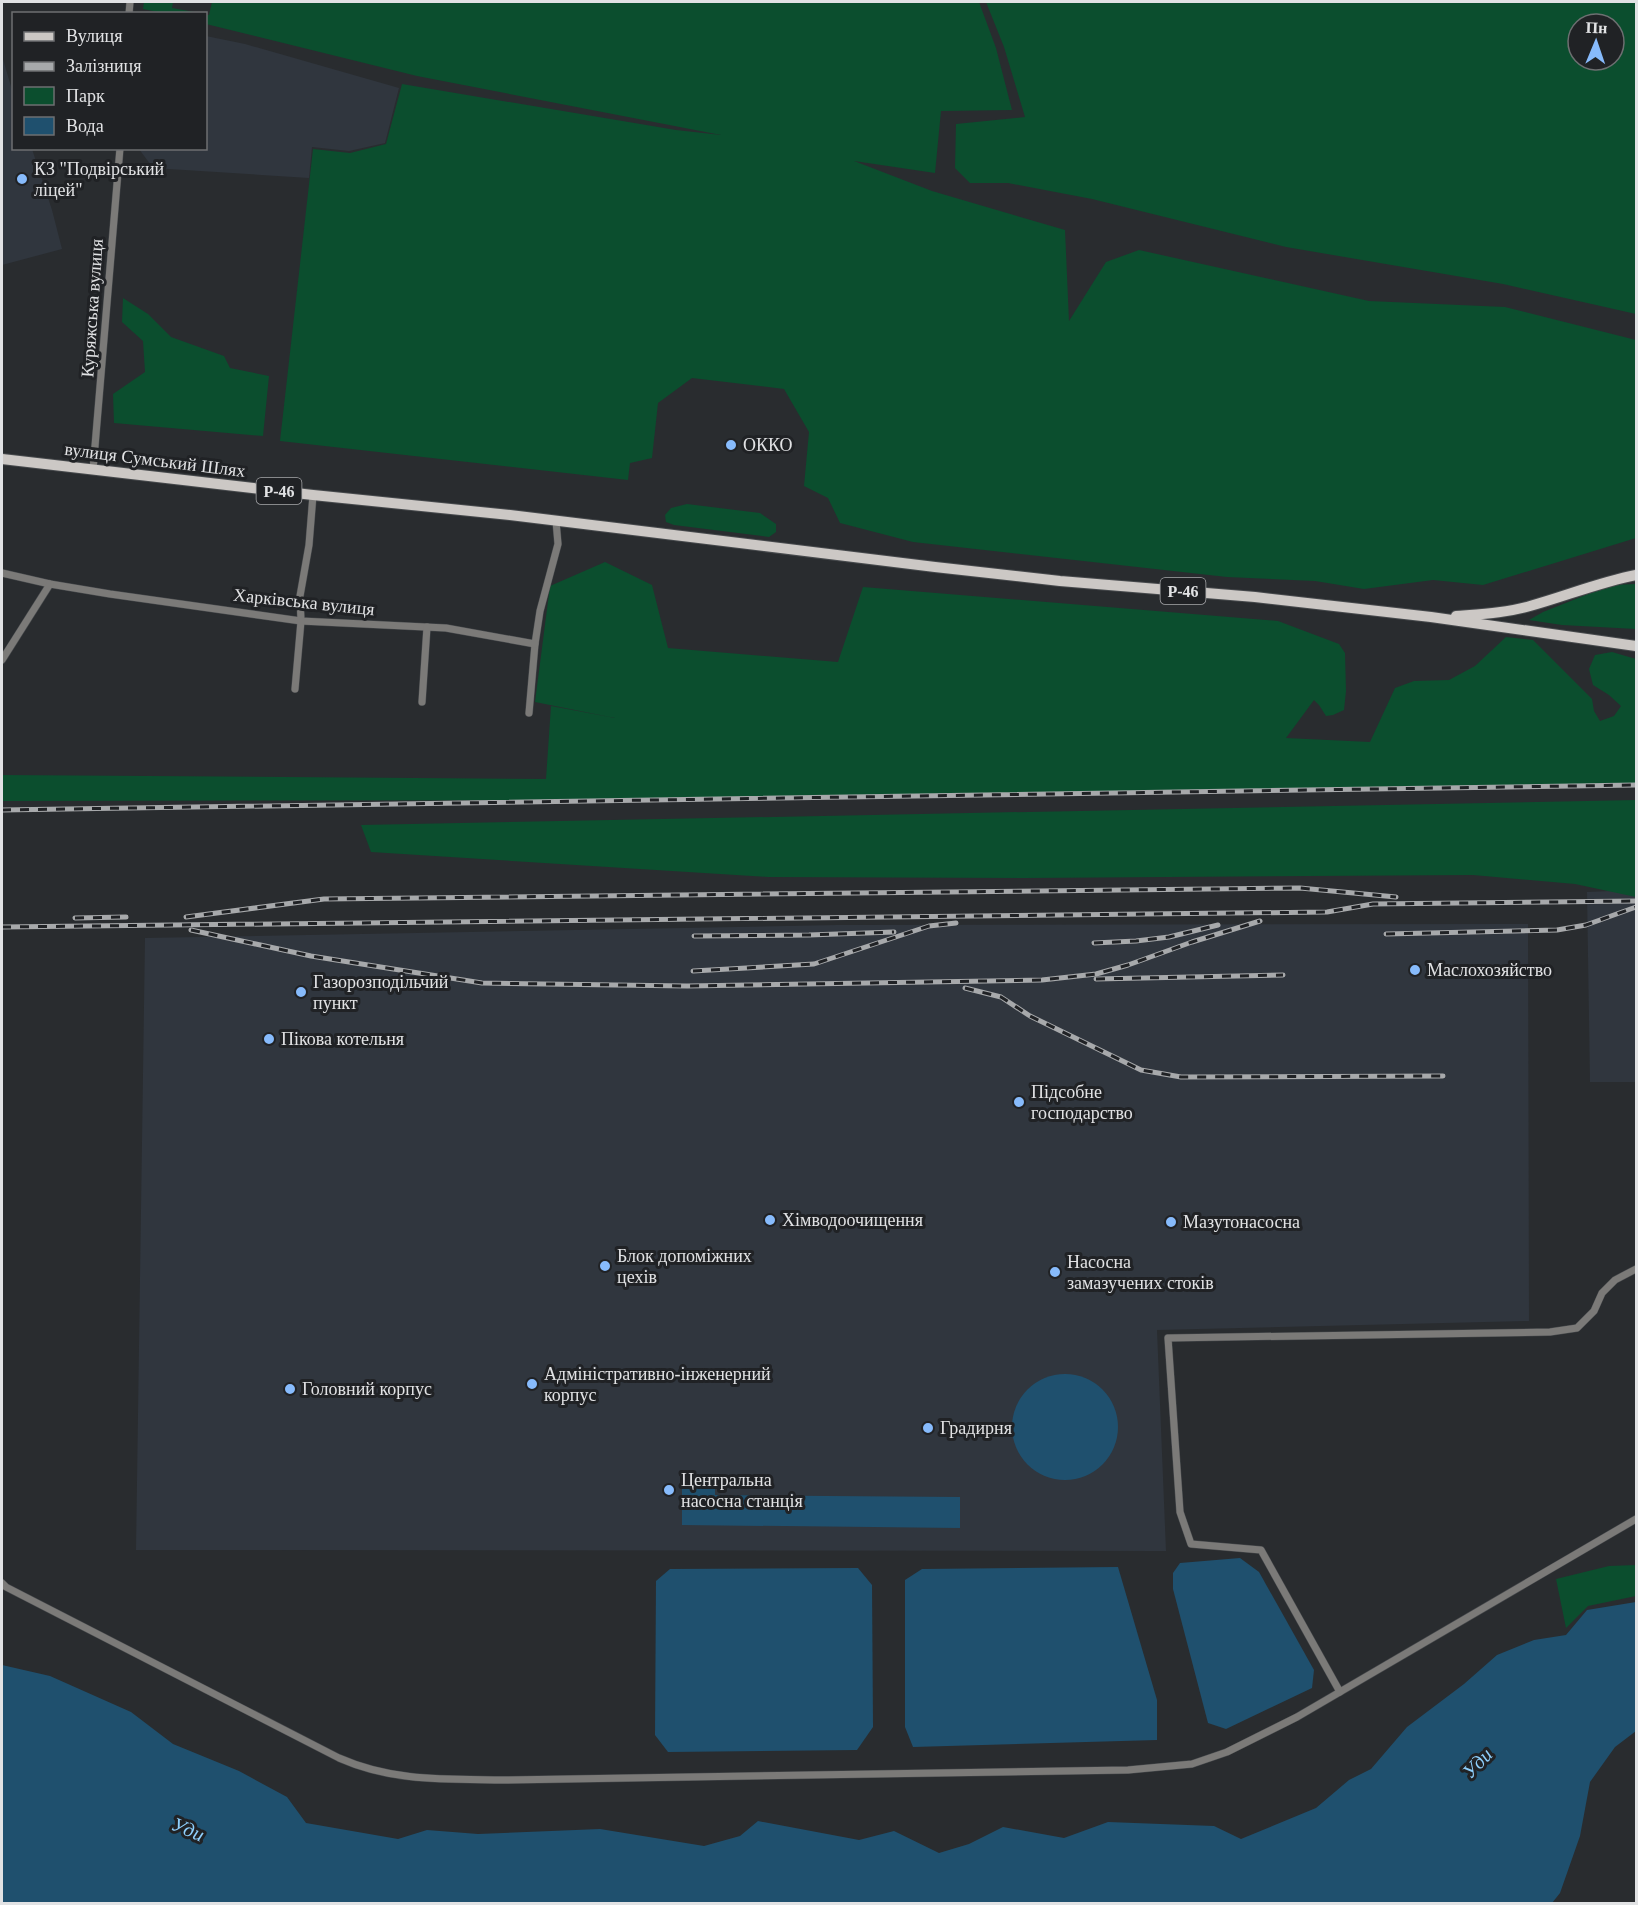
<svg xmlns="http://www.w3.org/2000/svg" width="1638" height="1905" font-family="'Times New Roman',serif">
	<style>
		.built { fill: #30363e }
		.green { fill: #0b4e2e; fill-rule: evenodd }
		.water { fill: #1f506e }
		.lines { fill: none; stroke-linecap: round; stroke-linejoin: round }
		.street-casing { stroke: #46494c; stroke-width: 8 }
		.primary-casing { stroke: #46494c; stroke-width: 12 }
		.street { stroke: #7b7a78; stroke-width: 7 }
		.primary { stroke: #ccc8c5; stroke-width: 10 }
		.rail-casing { stroke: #a7a9ab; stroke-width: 5 }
		.rail { stroke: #202225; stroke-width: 3; stroke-dasharray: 9; stroke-linecap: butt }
		.poi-dot { fill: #87bbfc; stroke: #202225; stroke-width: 2 }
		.labels { text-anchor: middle; stroke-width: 6; stroke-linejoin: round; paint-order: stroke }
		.shield { fill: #202225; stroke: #a7a8ab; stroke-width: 1.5 }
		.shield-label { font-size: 16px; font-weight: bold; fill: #e1e2e4 }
		.poi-label { font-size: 18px; fill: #e1e2e4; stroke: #202225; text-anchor: start }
		.street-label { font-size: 18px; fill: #e1e2e4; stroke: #202225 }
		.water-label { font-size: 20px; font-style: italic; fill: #8ecffc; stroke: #202225 }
	</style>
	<rect width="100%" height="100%" fill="#292c2f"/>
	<g class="built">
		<polygon points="206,36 245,44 399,88 385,143 349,151 312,147 309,178 153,168 139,149 206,148"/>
		<polygon points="2,56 13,93 14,148 32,149 52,210 62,249 2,265"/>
		<polygon points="1636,890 1636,1082 1590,1082 1587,892"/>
		<polygon points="1528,924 1529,1321 1157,1330 1166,1551 136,1550 145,938 838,925"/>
	</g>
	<g class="green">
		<polygon points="144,2 173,2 172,8 200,13 163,13 143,9"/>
		<polygon points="212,2 979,2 996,48 1012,110 941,111 935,173 854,161 932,191 1065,230 1069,321 1106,262 1139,250 1369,301 1505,307 1636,340 1636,538 1483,585 1433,580 1364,589 1315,581 1227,577 913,542 840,523 828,498 804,486 809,432 784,389 692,378 658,403 652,458 630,463 628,480 280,441 313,149 350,153 386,144 402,84 676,130 721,135 417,76 206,24 206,15 209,15"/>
		<path d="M986,2h650v312l-133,-30 -217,-37 -194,-48 -84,-16h-38l-15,-15 1,-44 69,-7 -21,-70zM1578,24h36v36h-36z"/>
		<polygon points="123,298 148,314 171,337 224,356 230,368 269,376 263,436 114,423 113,394 145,372 143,341 122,322"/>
		<polygon points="687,504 760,513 776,524 776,532 769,537 674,525 666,522 665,515 671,508"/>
		<polygon points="605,562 652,585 668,648 838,662 863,587 1278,621 1339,644 1345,653 1346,691 1344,710 1333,715 1326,716 1319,705 1314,700 1286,738 1370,742 1395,688 1414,681 1449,680 1475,666 1506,637 1533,640 1592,699 1594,711 1600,721 1614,716 1621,706 1609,695 1593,685 1589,669 1595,655 1612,652 1636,659 1636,785 642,800 2,801 2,775 546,779 551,706 615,718 535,702 550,586"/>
		<polygon points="1636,584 1636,629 1562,625 1529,620 1543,612 1611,585"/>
		<polygon points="1636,800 1636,897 1575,884 1473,875 1027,878 768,877 371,852 361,825"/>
		<polygon points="1636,1565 1636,1596 1588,1606 1566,1628 1556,1579 1609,1566"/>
	</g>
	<g class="water">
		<circle cx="1065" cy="1427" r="53"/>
		<polygon points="682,1487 715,1487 715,1495 960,1497 960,1528 682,1525"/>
		<polygon points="1240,1558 1259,1572 1314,1670 1312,1688 1226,1729 1208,1723 1173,1589 1173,1573 1180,1563"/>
		<polygon points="1118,1567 1157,1700 1157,1740 913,1747 905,1727 905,1580 922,1569"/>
		<polygon points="858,1568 872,1585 873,1727 857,1750 668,1752 655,1735 656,1581 670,1569"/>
		<polygon points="1636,1602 1636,1731 1615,1747 1590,1782 1580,1836 1560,1893 1552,1903 2,1903 2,1665 50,1676 131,1712 173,1744 239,1771 287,1797 306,1823 398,1839 427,1830 478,1834 600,1829 704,1846 740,1836 758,1821 859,1840 894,1831 939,1853 969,1844 1003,1827 1064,1838 1108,1822 1214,1826 1241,1839 1316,1808 1349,1780 1371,1769 1407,1727 1464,1684 1497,1655 1534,1640 1566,1635 1587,1610"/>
	</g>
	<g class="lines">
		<g class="street-casing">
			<g id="street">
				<polyline points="129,14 130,2"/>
				<polyline points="93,470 120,148"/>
				<polyline points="2,573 50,584 110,594 301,621 446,628 535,644 529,713"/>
				<polyline points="535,644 540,611 558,544 556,521"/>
				<polyline points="2,660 50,584"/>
				<polyline points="295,689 301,621 300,596 309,545 313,495"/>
				<polyline points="422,702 427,627"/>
				<path d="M2,1583l4,4 333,171c54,24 107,21 165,22l624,-10 64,-6 35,-12 70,-35 339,-198"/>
				<polyline points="1340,1692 1261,1550 1191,1544 1180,1512 1168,1338 1550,1332 1577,1328 1594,1311 1602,1293 1615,1280 1636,1269"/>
			</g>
		</g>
		<g class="primary-casing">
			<g id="primary">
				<polyline points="2,459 313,495 510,515 935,567 1060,581 1255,597 1431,617 1636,646"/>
				<path d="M1456,616c25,-2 50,-3 74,-10 36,-10 70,-24 106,-31"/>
			</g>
		</g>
		<use href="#street" class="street"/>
		<use href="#primary" class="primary"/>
		<g class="rail-casing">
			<g id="rail">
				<polyline points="2,810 1636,785"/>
				<polyline points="186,917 324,899 1300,888 1396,897"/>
				<polyline points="75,918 126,917"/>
				<polyline points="2,927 1327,912 1373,904 1636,901"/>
				<polyline points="191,930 311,956 482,983 687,986 1042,980 1096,974 1128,965 1192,942 1260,921"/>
				<polyline points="1386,934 1557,930 1586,925 1636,907"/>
				<polyline points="694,936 809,935 894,932"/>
				<polyline points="1094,943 1136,941 1169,937 1218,925"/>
				<polyline points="693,971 814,964 929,926 956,923"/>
				<polyline points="1096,979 1283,975"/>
				<polyline points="965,988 1001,997 1030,1016 1141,1070 1181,1077 1443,1076"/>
			</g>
		</g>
		<use href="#rail" class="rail"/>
	</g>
	<g class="poi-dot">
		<circle cx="22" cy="179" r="6"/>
		<circle cx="731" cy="445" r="6"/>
		<circle cx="1415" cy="970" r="6"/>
		<circle cx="301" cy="992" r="6"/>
		<circle cx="269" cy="1039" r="6"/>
		<circle cx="1019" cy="1102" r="6"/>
		<circle cx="770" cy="1220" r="6"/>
		<circle cx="1171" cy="1222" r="6"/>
		<circle cx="605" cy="1266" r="6"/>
		<circle cx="1055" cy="1272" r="6"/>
		<circle cx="532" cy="1384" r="6"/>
		<circle cx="290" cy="1389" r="6"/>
		<circle cx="928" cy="1428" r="6"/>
		<circle cx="669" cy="1490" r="6"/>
	</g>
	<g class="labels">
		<g class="shield">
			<rect x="256.5" y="478" width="45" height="26" rx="4.5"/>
			<rect x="1160.5" y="578" width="45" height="26" rx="4.5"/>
		</g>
		<g class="shield-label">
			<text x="279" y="497">Р-46</text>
			<text x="1183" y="597">Р-46</text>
		</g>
		<g class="poi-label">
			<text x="34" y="175">КЗ "Подвірський<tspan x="34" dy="21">ліцей"</tspan></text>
			<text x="743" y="451">ОККО</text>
			<text x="1427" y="976">Маслохозяйство</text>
			<text x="313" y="988">Газорозподільчий<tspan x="313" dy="21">пункт</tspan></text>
			<text x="281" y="1045">Пікова котельня</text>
			<text x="1031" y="1098">Підсобне<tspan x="1031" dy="21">господарство</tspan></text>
			<text x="782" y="1226">Хімводоочищення</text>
			<text x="1183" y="1228">Мазутонасосна</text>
			<text x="617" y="1262">Блок допоміжних<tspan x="617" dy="21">цехів</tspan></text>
			<text x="1067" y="1268">Насосна<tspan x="1067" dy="21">замазучених стоків</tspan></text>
			<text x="544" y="1380">Адміністративно-інженерний<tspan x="544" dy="21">корпус</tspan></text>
			<text x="302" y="1395">Головний корпус</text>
			<text x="940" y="1434">Градирня</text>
			<text x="681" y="1486">Центральна<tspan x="681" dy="21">насосна станція</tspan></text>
		</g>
		<g class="street-label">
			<text transform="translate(92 308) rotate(-86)" y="6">Куряжська вулиця</text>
			<text transform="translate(155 460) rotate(7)" y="6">вулиця Сумський Шлях</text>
			<text transform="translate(304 602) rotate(6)" y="6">Харківська вулиця</text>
		</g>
		<g class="water-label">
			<text transform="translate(1477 1763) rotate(-46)" y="7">Уди</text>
			<text transform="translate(188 1829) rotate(23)" y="7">Уди</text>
		</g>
	</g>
	<rect width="1638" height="1905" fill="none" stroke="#e1e2e4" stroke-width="6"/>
	<rect x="12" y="12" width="195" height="138" fill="#202225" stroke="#6d6f71" stroke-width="1.5"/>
	<rect x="24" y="32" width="30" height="9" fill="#ccc8c5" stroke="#6d6f71" stroke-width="1.5"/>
	<text x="66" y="42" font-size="18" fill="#e1e2e4">Вулиця</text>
	<rect x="24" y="62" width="30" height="9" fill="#a7a9ab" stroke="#6d6f71" stroke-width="1.5"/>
	<text x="66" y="72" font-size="18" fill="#e1e2e4">Залізниця</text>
	<rect x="24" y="87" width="30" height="18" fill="#0b4e2e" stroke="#6d6f71" stroke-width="1.5"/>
	<text x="66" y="102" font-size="18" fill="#e1e2e4">Парк</text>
	<rect x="24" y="117" width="30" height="18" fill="#1f506e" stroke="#6d6f71" stroke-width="1.5"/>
	<text x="66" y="132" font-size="18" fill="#e1e2e4">Вода</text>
	<g transform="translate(1596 42) rotate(2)"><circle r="28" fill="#202225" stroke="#6d6f71" stroke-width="1.5"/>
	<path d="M0-4.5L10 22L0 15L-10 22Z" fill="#87bbfc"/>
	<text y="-9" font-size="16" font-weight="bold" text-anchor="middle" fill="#e1e2e4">Пн</text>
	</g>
</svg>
